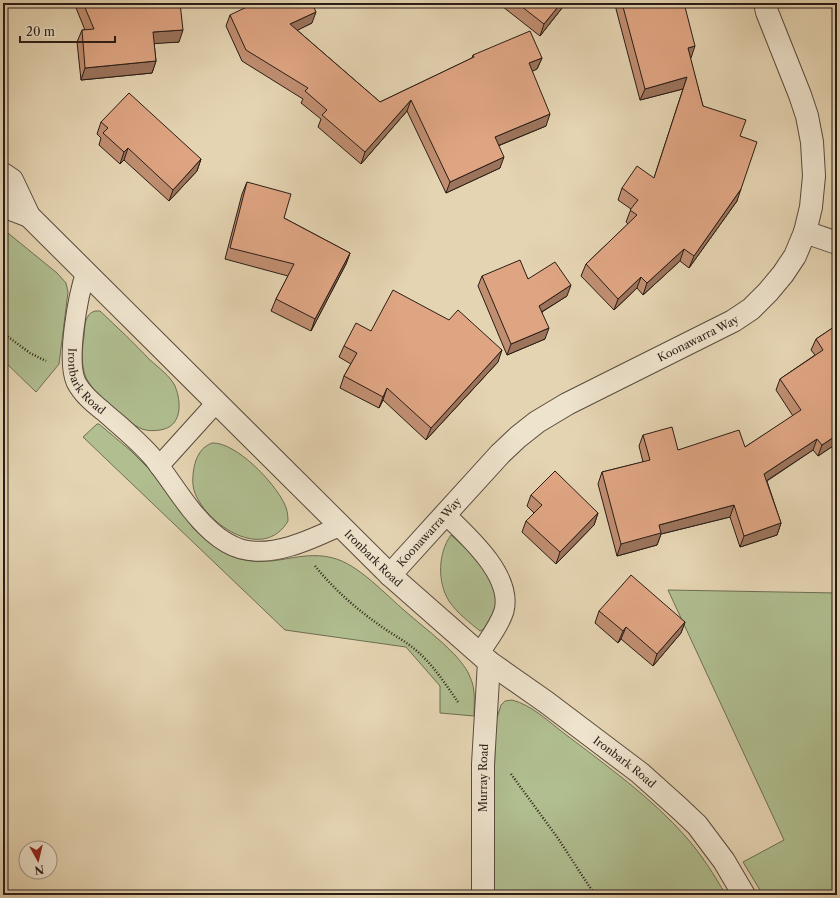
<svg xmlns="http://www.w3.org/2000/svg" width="840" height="898" font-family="'Libre Caslon Text',serif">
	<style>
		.green { fill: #b0be90; stroke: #6d6e53 }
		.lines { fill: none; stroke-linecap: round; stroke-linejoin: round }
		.service-casing { stroke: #594b3d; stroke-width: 21 }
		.minor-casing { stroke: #594b3d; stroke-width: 24 }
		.tertiary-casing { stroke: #594b3d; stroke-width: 24 }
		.path { stroke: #2a1d16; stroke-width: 2.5; stroke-dasharray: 1 2; stroke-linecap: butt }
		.service { stroke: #eee3cd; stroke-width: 19 }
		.minor { stroke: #eee3cd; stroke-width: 22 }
		.tertiary { stroke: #eee3cd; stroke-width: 22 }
		.wall { fill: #c08e71; stroke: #2a1d16 }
		.shaded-wall { fill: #9c745c; stroke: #2a1d16 }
		.building { fill: #dfa583; stroke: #2a1d16 }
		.labels { text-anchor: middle; stroke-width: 3; stroke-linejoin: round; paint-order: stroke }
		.street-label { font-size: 11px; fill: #2a1d16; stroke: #eee3cd }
	</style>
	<rect width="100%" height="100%" fill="#e5d4b2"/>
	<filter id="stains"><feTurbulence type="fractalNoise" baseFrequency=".005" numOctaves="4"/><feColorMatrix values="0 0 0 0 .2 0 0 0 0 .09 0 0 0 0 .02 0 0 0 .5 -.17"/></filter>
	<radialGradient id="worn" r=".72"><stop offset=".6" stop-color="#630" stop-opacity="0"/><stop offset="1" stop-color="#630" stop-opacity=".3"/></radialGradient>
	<g class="green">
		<polygon points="3,229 57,273 66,283 68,292 59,364 36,392 3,360"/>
		<path d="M95,311h5c17,16 34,32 50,49 9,8 20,16 25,26 7,17 7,41 -15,44 -6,1 -12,1 -18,-1 -16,-7 -51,-37 -57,-54 -4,-12 -3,-26 -1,-39 1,-9 0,-22 11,-25z"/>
		<path d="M97,424h2l32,27 18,18 44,59c26,26 48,38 86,32 18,-3 36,-7 54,-2 25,6 53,37 72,53 17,15 35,28 50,44 6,7 12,14 15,22 6,12 4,27 4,39l-34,-3v-27l-34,-39 -121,-17 -202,-193z"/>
		<path d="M212,443c24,-1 62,39 72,60 3,5 4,12 4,18 -24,41 -80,5 -93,-28 -4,-9 -2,-24 1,-33 4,-9 7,-13 16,-17z"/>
		<path d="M451,535c21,19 58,52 41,83 -3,6 -5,10 -12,13 -11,-9 -23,-18 -31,-30 -12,-19 -11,-48 2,-66z"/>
		<polygon points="668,590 837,593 837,895 763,895 743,862 784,840"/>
		<path d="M512,700c20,5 37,22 53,34 42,32 87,64 121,103 16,18 28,38 40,58h-232l-1,-86 3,-88 5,-16 4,-4z"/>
	</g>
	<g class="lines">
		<g class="service-casing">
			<g id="service">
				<path id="s1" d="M86,272c-8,23 -20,88 -10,110 6,12 17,21 27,29 17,15 36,30 51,48 19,24 35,53 58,73 9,8 19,14 29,17 32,9 71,-10 99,-23"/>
				<polyline points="159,466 216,403"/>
				<path d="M445,514c23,22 68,62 59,97 -5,16 -16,29 -25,43"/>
			</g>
		</g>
		<g class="minor-casing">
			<g id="minor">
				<polyline points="805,232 837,243"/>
				<path id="s2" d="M390,575l110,-121 18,-17 19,-15 30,-18 166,-83 18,-12 17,-17 15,-18 12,-18 10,-24 6,-25 3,-31 -2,-34 -5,-26 -7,-21 -33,-83 -2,-9"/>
				<path id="s3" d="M483,895v-131l6,-102"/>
			</g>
		</g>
		<g class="tertiary-casing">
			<g id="tertiary">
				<path id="s4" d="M3,174l9,6 17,36 361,359 99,87 57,40 94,71 39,35 18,17 27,36 20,34"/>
				<polyline points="3,206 29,216"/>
			</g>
		</g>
		<g class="path">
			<polyline points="3,333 30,353 46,361"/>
			<path d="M315,566c18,22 40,42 63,58 13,10 28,17 40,28 16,14 28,33 40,50"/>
			<polyline points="511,774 557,837 595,895"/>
		</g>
		<use href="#service" class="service"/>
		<use href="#minor" class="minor"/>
		<use href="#tertiary" class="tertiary"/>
	</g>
	<g class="wall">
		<polygon points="74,3 135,3 136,4 162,5 179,42 154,43 156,61 152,73 81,80 77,42 82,30 85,30"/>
		<polygon points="498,3 566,3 540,36"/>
		<polygon points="616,3 688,3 684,3 690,58 703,106 740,136 737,201 689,268 680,261 643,295 637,288 614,310 581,276 586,264 628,224 626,222 631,209 618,200 622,188 654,178 683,89 640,100 616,9"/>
		<polygon points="230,15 312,23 297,30 380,102 472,58 473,55 542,58 537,69 532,71 546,126 498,146 500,168 446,193 407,111 361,164 318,127 321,119 301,103 303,99 242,61 226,26"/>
		<polygon points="101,122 201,159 197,171 169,201 124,160 120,164 99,145 101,138 97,134"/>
		<polygon points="247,182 284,218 350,253 346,264 311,331 271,311 276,299 288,276 225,259 242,194"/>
		<polygon points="482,276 528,279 567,296 542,312 545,339 507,355 478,286"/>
		<polygon points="837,325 837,449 833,446 818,456 813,450 767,481 781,523 777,535 740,547 730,517 661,534 657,545 617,556 598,484 602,472 643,462 639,446 643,435 678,450 745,447 793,416 776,390 780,379 815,355 811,350 816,339"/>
		<polygon points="371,331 498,362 426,440 383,400 379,408 340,388 344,376 351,364 339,357 344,346"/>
		<polygon points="531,495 598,513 594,525 556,564 522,532 526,521 534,513 527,506"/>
		<polygon points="599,611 685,622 681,633 653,666 621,639 618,643 595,623"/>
	</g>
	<g class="shaded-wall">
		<polygon points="561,3 566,3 540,36 544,24"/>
		<polygon points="316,12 312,23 286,36 290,24"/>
		<polygon points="183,30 179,42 149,44 153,32"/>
		<polygon points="695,46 691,58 683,60 688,48"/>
		<polygon points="542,58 537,69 525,75 529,63"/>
		<polygon points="156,61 152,73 81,80 85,68"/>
		<polygon points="687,77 683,89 640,100 645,89"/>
		<polygon points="411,100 407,111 361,164 365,152"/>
		<polygon points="550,114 546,126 490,149 495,137"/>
		<polygon points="128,148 124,160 120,164 124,152"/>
		<polygon points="504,157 500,168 446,193 450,182"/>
		<polygon points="201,159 197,171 169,201 173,190"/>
		<polygon points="741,189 737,201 689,268 694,256"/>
		<polygon points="684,249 680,261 643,295 647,283"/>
		<polygon points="350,253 346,264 311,331 315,319"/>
		<polygon points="641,277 637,288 614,310 618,299"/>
		<polygon points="571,285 567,296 535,316 539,306"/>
		<polygon points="549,328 545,339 507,355 511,344"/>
		<polygon points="502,350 498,362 426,440 431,428"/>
		<polygon points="387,388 383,400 379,408 383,397"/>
		<polygon points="837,435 833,446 818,456 822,445"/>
		<polygon points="817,439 813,450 760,485 764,474"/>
		<polygon points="734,505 730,517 661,534 657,545 617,556 621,544 659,525"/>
		<polygon points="598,513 594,525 556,564 560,552"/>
		<polygon points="781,523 777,535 740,547 744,536"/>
		<polygon points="685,622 681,633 653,666 657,654"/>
		<polygon points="626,627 621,639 618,643 623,631"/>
	</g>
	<g class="building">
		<polygon points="83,3 135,3 136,4 162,3 162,5 180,3 183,30 153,32 156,61 85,68 82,30 94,29"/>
		<polygon points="255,3 312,3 316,12 290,24 380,102 474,57 473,55 530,31 542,58 529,63 550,114 495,137 504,157 450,182 411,100 365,152 322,115 327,110 305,91 308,88 246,50 230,15"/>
		<polygon points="517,3 561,3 544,24"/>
		<polygon points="622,3 684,3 695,46 688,48 703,106 746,120 740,136 757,142 741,189 694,256 684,249 647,283 641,277 618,299 586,264 637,215 630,210 638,200 622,188 637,166 654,178 687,77 645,89"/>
		<polygon points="129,93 201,159 173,190 128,148 124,152 103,133 108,128 101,122"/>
		<polygon points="247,182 291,194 284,218 350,253 315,319 276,299 294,264 230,248"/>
		<polygon points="520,260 528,279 555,262 571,285 539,306 549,328 511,344 482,276"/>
		<polygon points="393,290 449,320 458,310 502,350 431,428 387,388 383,397 344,376 357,353 344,346 356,323 371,331"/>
		<polygon points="837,325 837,435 822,445 817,439 764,474 781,523 744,536 734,505 659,525 661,533 621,544 602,472 650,460 643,435 672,427 678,450 739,430 745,447 801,410 780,379 823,350 816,339"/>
		<polygon points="555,471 598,513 560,552 526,521 542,505 531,495"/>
		<polygon points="631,575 685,622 657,654 626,627 623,631 599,611"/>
	</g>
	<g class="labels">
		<g class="street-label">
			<text dy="4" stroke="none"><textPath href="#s2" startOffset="394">Koonawarra Way</textPath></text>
			<text dy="4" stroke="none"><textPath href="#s1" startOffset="115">Ironbark Road</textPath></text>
			<text dy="4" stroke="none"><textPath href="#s2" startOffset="58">Koonawarra Way</textPath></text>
			<text dy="4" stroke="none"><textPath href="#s4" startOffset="536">Ironbark Road</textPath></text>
			<text dy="4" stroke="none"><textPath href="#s4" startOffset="860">Ironbark Road</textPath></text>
			<text dy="4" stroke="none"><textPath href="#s3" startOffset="117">Murray Road</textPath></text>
		</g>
	</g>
	<rect width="840" height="898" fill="none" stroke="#e5d4b2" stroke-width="16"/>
	<rect x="4" y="4" width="832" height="890" fill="none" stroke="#2a1d16" stroke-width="2"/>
	<rect x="8" y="8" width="824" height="882" fill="none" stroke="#2a1d16"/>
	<g transform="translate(38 860) rotate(172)"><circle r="19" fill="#eee3cd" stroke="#a09484"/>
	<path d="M0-3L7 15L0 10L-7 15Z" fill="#8f2418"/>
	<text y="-6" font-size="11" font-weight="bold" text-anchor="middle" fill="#2a1d16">N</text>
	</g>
	<path d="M20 36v6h95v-6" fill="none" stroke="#2a1d16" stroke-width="2"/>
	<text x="26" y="36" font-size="12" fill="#2a1d16" stroke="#eee3cd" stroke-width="3" paint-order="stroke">20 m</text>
	<rect width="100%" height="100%" filter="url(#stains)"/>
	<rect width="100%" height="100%" fill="url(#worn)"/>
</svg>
